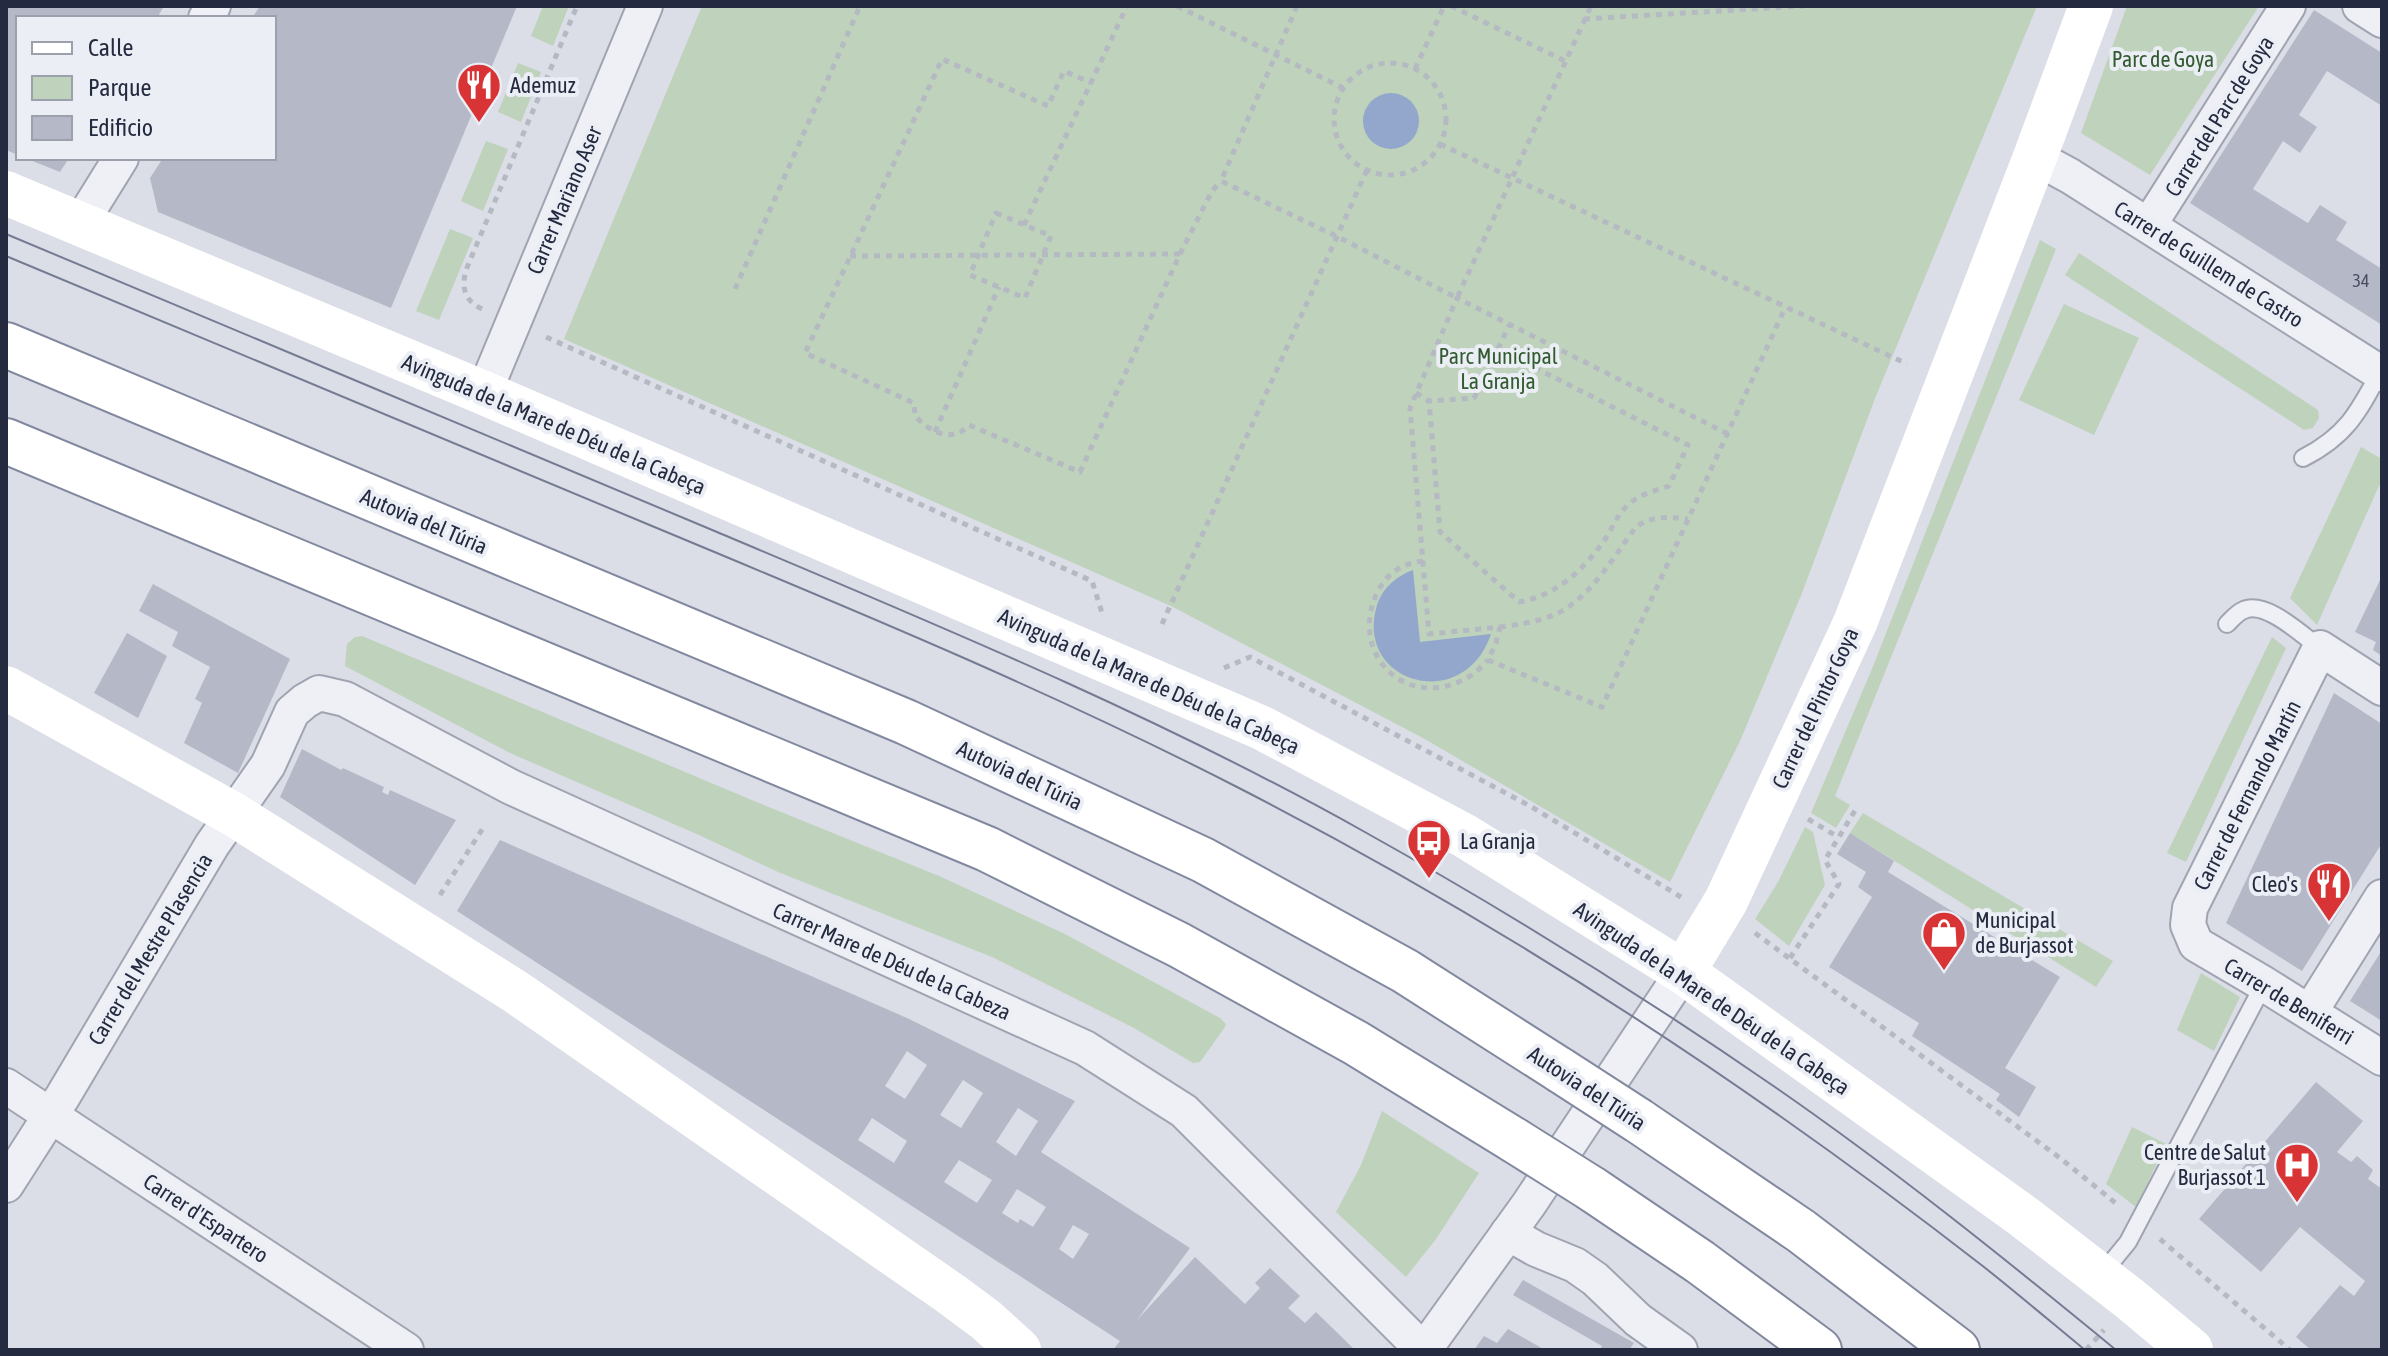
<svg xmlns="http://www.w3.org/2000/svg" width="2388" height="1356" font-family="'Asap Condensed',sans-serif">
	<style>
		.green { fill: #bed2bc }
		.water { fill: #93a6cb }
		.building { fill: #b5b9c7; fill-rule: evenodd }
		.lines { fill: none; stroke-linecap: round; stroke-linejoin: round }
		.lane-casing { stroke: #a0a4b1; stroke-width: 20 }
		.street-casing { stroke: #a0a4b1; stroke-width: 38 }
		.highway-casing { stroke: #82899f; stroke-width: 48 }
		.path { stroke: #b5b9c2; stroke-width: 5; stroke-dasharray: 6 6; stroke-linecap: butt }
		.lane { stroke: #eef0f5; stroke-width: 16 }
		.street { stroke: #eef0f5; stroke-width: 34 }
		.secondary { stroke: #fff; stroke-width: 44 }
		.highway { stroke: #fff; stroke-width: 44 }
		.tram { stroke: #747b92; stroke-width: 2 }
		.highway-bridge-casing { stroke: #82899f; stroke-width: 48; stroke-linecap: butt }
		.path-bridge { stroke: #b5b9c2; stroke-width: 5; stroke-dasharray: 6 6; stroke-linecap: butt }
		.highway-bridge { stroke: #fff; stroke-width: 44 }
		.labels { text-anchor: middle; stroke-width: 8; stroke-linejoin: round; paint-order: stroke }
		.number-label { font-size: 18px; fill: #484e61 }
		.park-label { font-size: 22px; fill: #325b30; stroke: #ebeef5 }
		.poi-label { font-size: 22px; fill: #242a3f; stroke: #ebeef5; text-anchor: start }
		.street-label { font-size: 22px; fill: #242a3f; stroke: #ebeef5 }
	</style>
	<rect width="100%" height="100%" fill="#dbdee7"/>
	<g class="green">
		<polygon points="543,6 569,6 553,46 531,36"/>
		<polygon points="702,6 2037,6 1876,396 1802,593 1740,741 1670,882 1423,738 1171,606 564,339"/>
		<polygon points="2127,6 2259,6 2150,175 2081,133"/>
		<polygon points="518,63 541,72 521,122 498,112"/>
		<polygon points="486,141 508,149 483,211 461,201"/>
		<polygon points="450,229 473,238 439,320 416,311"/>
		<polygon points="2040,240 2056,249 1835,796 1850,805 1836,828 1811,813 1874,664"/>
		<polygon points="2079,253 2318,410 2319,418 2313,428 2304,430 2065,275"/>
		<polygon points="2064,304 2139,338 2094,435 2019,400"/>
		<polygon points="2361,447 2382,459 2382,479 2317,625 2290,598"/>
		<polygon points="362,636 754,801 939,876 1065,934 1220,1018 1226,1024 1225,1027 1200,1062 1193,1063 1134,1028 992,957 778,872 699,835 510,753 345,666 347,644 355,637"/>
		<polygon points="2272,637 2286,648 2186,862 2167,853"/>
		<polygon points="1863,813 2113,961 2096,987 1850,833"/>
		<polygon points="1805,827 1813,832 1825,885 1789,946 1755,919 1778,882"/>
		<polygon points="2201,973 2240,997 2214,1051 2177,1030"/>
		<polygon points="1382,1111 1479,1173 1436,1239 1406,1277 1336,1212 1361,1165"/>
		<polygon points="2132,1127 2166,1144 2136,1207 2106,1184"/>
	</g>
	<g class="water">
		<circle cx="1391" cy="121" r="28"/>
		<path d="M1413,570l7,72 71,-8c-27,80 -134,50 -115,-25 5,-20 19,-32 37,-39z"/>
	</g>
	<g class="building">
		<polygon points="6,6 164,6 157,18 18,18 18,155 6,150"/>
		<polygon points="260,6 517,6 391,308 158,212 150,178 163,158 274,158 274,18 252,18"/>
		<polygon points="2314,10 2382,53 2382,106 2327,71 2299,115 2317,127 2300,153 2283,141 2253,189 2308,223 2320,205 2347,222 2336,240 2382,269 2382,325 2190,203"/>
		<polygon points="25,158 69,158 60,172"/>
		<polygon points="2382,576 2382,656 2373,650 2376,642 2355,632"/>
		<polygon points="153,584 290,659 238,773 184,743 202,703 195,699 210,667 172,646 178,632 139,611"/>
		<polygon points="127,633 167,656 138,718 94,693"/>
		<polygon points="2334,693 2382,724 2382,843 2302,971 2226,923"/>
		<polygon points="302,749 341,770 343,768 384,787 382,792 388,795 390,790 456,820 415,885 280,797"/>
		<polygon points="1850,833 1894,861 1888,872 2060,977 2005,1068 2036,1087 2019,1117 1996,1100 2000,1094 1912,1036 1919,1023 1829,967 1872,897 1858,887 1866,872 1837,854"/>
		<path d="M500,840l407,178 168,83 -34,51 149,96 -53,72 58,-63 50,47 15,-16 -5,-5 15,-15 30,28 -12,12 17,15 11,-11 39,38h-242l7,-9 -663,-430zM907,1051l20,14 -22,34 -20,-13zM963,1080l20,13 -22,35 -21,-13zM1018,1108l20,13 -22,35 -20,-14zM872,1118l35,23 -13,22 -36,-23zM959,1160l33,20 -15,23 -33,-21zM1017,1189l29,18 -13,20 -13,-8 -2,4 -16,-10zM1073,1225l16,9 -16,25 -14,-10z"/>
		<polygon points="2382,950 2382,1021 2350,1001"/>
		<polygon points="2316,1082 2363,1121 2337,1152 2351,1162 2357,1156 2373,1170 2368,1179 2382,1189 2382,1350 2311,1350 2296,1337 2340,1285 2354,1296 2365,1281 2300,1227 2261,1272 2199,1219"/>
		<polygon points="1523,1280 1634,1343 1629,1350 1600,1350 1602,1346 1513,1295"/>
		<polygon points="1508,1329 1545,1350 1474,1350 1484,1336 1497,1343"/>
	</g>
	<g class="lines">
		<g class="lane-casing">
			<g id="lane">
				<path d="M2303,458c43,-22 55,-45 77,-86"/>
				<path d="M2227,624c4,-4 10,-11 15,-13 22,-13 61,25 78,37"/>
				<polyline points="2101,1275 2128,1242 2264,984"/>
			</g>
		</g>
		<g class="street-casing">
			<g id="street">
				<polyline points="2360,6 2382,20"/>
				<polyline points="206,18 213,6"/>
				<polyline points="2035,157 2070,176 2382,374"/>
				<polyline points="80,224 121,158"/>
				<polyline points="2149,225 2288,6"/>
				<polyline points="484,393 645,6"/>
				<polyline points="2382,688 2320,648 2190,908 2188,925 2196,944 2264,984 2382,1058"/>
				<polyline points="2310,1012 2382,897"/>
				<polyline points="6,1086 406,1350"/>
				<polyline points="6,1185 63,1096 212,845 268,765 292,712 305,701 319,693 345,699 511,787 1085,1048 1184,1111 1423,1350"/>
				<polyline points="1508,1233 1536,1249 1575,1265 1595,1279 1638,1320 1680,1350"/>
				<polyline points="1424,1350 1529,1204 1683,972"/>
			</g>
		</g>
		<g class="highway-casing">
			<g id="highway">
				<polyline points="6,345 906,722 1203,860 1405,971 1560,1070"/>
				<polyline points="6,441 987,849 1179,945 1356,1043 1514,1140"/>
				<polyline points="1639,1121 1801,1231 1957,1350"/>
				<polyline points="1592,1189 1700,1262 1819,1350"/>
			</g>
		</g>
		<g class="path">
			<polyline points="1177,6 1343,88"/>
			<polyline points="1297,6 1221,181 1338,237 1457,298 1591,6"/>
			<polyline points="1451,6 1565,61"/>
			<polyline points="1584,19 1804,6"/>
			<circle cx="1390" cy="119" r="56"/>
			<polyline points="1415,69 1444,6"/>
			<polyline points="1440,144 1907,364"/>
			<polyline points="1024,225 1127,6"/>
			<polyline points="1180,254 1212,191 1221,181"/>
			<path d="M850,256l330,-2 -100,218 -111,-47c-17,19 -39,7 -54,-9l-1,-13 -109,-50c46,-98 92,-196 137,-294l106,47 16,-35 28,12"/>
			<polyline points="735,289 860,6"/>
			<path d="M482,309c-17,-8 -21,-21 -16,-39l111,-264"/>
			<polyline points="546,337 1092,581 1103,616"/>
			<polyline points="1498,349 1509,325"/>
			<path d="M1416,393l13,8 45,-3 24,-49 190,96 -19,41c-14,5 -29,8 -40,18 -12,10 -16,24 -25,37 -21,29 -48,55 -85,61l-79,-70 -11,-131"/>
			<polyline points="935,432 999,287"/>
			<polyline points="1728,434 1457,298 1410,408 1429,634 1500,627 1496,643 1488,660 1602,707 1785,308"/>
			<path d="M1423,561c-20,2 -36,12 -45,30 -32,64 31,123 92,85 7,-4 13,-11 18,-16"/>
			<polyline points="1162,624 1367,170"/>
			<path d="M1500,627c23,-3 52,-7 71,-22 26,-19 45,-51 64,-77 16,-13 34,-11 53,-9"/>
			<polyline points="1224,668 1250,657 1530,806 1681,897"/>
			<polyline points="1808,819 1838,837"/>
			<polyline points="440,895 485,825"/>
			<polyline points="1755,933 2060,1158 2118,1205"/>
			<polyline points="1790,958 1839,884 1825,860 1856,809"/>
			<polyline points="2160,1239 2290,1350"/>
			<polyline points="2086,1350 2104,1330"/>
		</g>
		<use href="#lane" class="lane"/>
		<use href="#street" class="street"/>
		<g class="secondary">
			<polyline points="6,193 484,393 1262,728 1465,836 1683,972 2024,1217 2130,1299 2191,1350"/>
			<polyline points="6,688 233,814 516,992 951,1294 986,1320 1019,1350"/>
			<polyline points="1683,972 1726,901 1855,623 2035,157 2091,6"/>
		</g>
		<use href="#highway" class="highway"/>
		<g class="tram">
			<path d="M6,234c237,99 474,199 711,298 218,92 439,183 646,299 140,78 277,163 409,254 119,82 232,173 344,265"/>
			<path d="M6,256c215,90 430,180 646,270 197,82 394,163 585,261 264,135 513,298 747,480 34,27 67,55 101,83"/>
		</g>
		<g class="highway-bridge-casing">
			<g id="highway-bridge">
				<polyline points="1560,1070 1639,1121"/>
				<polyline points="1514,1140 1592,1189"/>
			</g>
		</g>
		<polygon class="path-bridge" points="996,213 1051,236 1025,298 970,275"/>
		<use href="#highway-bridge" class="highway-bridge"/>
	</g>
	<defs>
		<g id="restaurant-pin" transform="scale(2.3)"><path d="M0 17L-7.5 6A9.5 9.5 0 1 1 7.5 6Z" fill="#d93435" stroke="#ebeef5"/><path d="M-5-6h1v4h1v-4h1v4h1v-4h1v5L-1.5 .5V6h-2V.5L-5-1ZM5-6V6H3V1.5H1.5Q1.5-4 5-6Z" fill="#fff"/></g>
		<g id="bus-pin" transform="scale(2.3)"><path d="M0 17L-7.5 6A9.5 9.5 0 1 1 7.5 6Z" fill="#d93435" stroke="#ebeef5"/><path d="M-5-6H5V4H4V6H2V4H-2V6H-4V4H-5ZM-3.5-4V0h7V-4ZM-3.5 1.2v1.5H-2V1.2ZM2 1.2v1.5H3.5V1.2Z" fill="#fff"/></g>
		<g id="shop-pin" transform="scale(2.3)"><path d="M0 17L-7.5 6A9.5 9.5 0 1 1 7.5 6Z" fill="#d93435" stroke="#ebeef5"/><path d="M-5-2.5h2.3a2.7 3.5 0 0 1 5.4 0H5L5.5 6h-11ZM-1.5-2.5h3a1.5 2.3 0 0 0-3 0Z" fill="#fff"/></g>
		<g id="hospital-pin" transform="scale(2.3)"><path d="M0 17L-7.5 6A9.5 9.5 0 1 1 7.5 6Z" fill="#d93435" stroke="#ebeef5"/><path d="M-5-5h3v3.5h4V-5h3V5h-3V1.5h-4V5h-3Z" fill="#fff"/></g>
	</defs>
	<g fill-rule="evenodd">
		<use href="#restaurant-pin" x="479" y="85"/>
		<use href="#bus-pin" x="1429" y="841"/>
		<use href="#restaurant-pin" x="2329" y="884"/>
		<use href="#shop-pin" x="1944" y="933"/>
		<use href="#hospital-pin" x="2297" y="1165"/>
	</g>
	<g class="labels">
		<g class="number-label">
			<text x="2361" y="287">34</text>
		</g>
		<g class="park-label">
			<text x="2163" y="67">Parc de Goya</text>
			<text x="1498" y="364">Parc Municipal<tspan x="1498" dy="25">La Granja</tspan></text>
		</g>
		<g class="poi-label">
			<text x="510" y="93">Ademuz</text>
			<text x="1460" y="849">La Granja</text>
			<text x="2298" y="892" text-anchor="end">Cleo's</text>
			<text x="1975" y="928">Municipal<tspan x="1975" dy="25">de Burjassot</tspan></text>
			<text x="2266" y="1160" text-anchor="end">Centre de Salut<tspan x="2266" dy="25">Burjassot 1</tspan></text>
		</g>
		<g class="street-label">
			<text transform="translate(2219 116) rotate(-58)" y="8">Carrer del Parc de Goya</text>
			<text transform="translate(564 200) rotate(-67)" y="8">Carrer Mariano Aser</text>
			<text transform="translate(2209 264) rotate(32)" y="8">Carrer de Guillem de Castro</text>
			<text transform="translate(554 424) rotate(23)" y="8">Avinguda de la Mare de Déu de la Cabeça</text>
			<text transform="translate(424 521) rotate(23)" y="8">Autovia del Túria</text>
			<text transform="translate(1149 681) rotate(24)" y="8">Avinguda de la Mare de Déu de la Cabeça</text>
			<text transform="translate(1815 708) rotate(-65)" y="8">Carrer del Pintor Goya</text>
			<text transform="translate(1020 775) rotate(25)" y="8">Autovia del Túria</text>
			<text transform="translate(2247 795) rotate(-63)" y="8">Carrer de Fernando Martín</text>
			<text transform="translate(150 949) rotate(-59)" y="8">Carrer del Mestre Plasencia</text>
			<text transform="translate(892 961) rotate(24)" y="8">Carrer Mare de Déu de la Cabeza</text>
			<text transform="translate(1712 998) rotate(34)" y="8">Avinguda de la Mare de Déu de la Cabeça</text>
			<text transform="translate(2289 1001) rotate(31)" y="8">Carrer de Beniferri</text>
			<text transform="translate(1587 1088) rotate(33)" y="8">Autovia del Túria</text>
			<text transform="translate(206 1218) rotate(33)" y="8">Carrer d'Espartero</text>
		</g>
	</g>
	<rect width="2388" height="1356" fill="none" stroke="#242a3f" stroke-width="16"/>
	<rect x="16" y="16" width="260" height="144" fill="#ebeef5" stroke="#9ba0ac" stroke-width="2"/>
	<rect x="32" y="42" width="40" height="12" fill="#ffffff" stroke="#9ba0ac" stroke-width="2"/>
	<text x="88" y="56" font-size="24" fill="#242a3f">Calle</text>
	<rect x="32" y="76" width="40" height="24" fill="#bed2bc" stroke="#9ba0ac" stroke-width="2"/>
	<text x="88" y="96" font-size="24" fill="#242a3f">Parque</text>
	<rect x="32" y="116" width="40" height="24" fill="#b5b9c7" stroke="#9ba0ac" stroke-width="2"/>
	<text x="88" y="136" font-size="24" fill="#242a3f">Edificio</text>
</svg>
